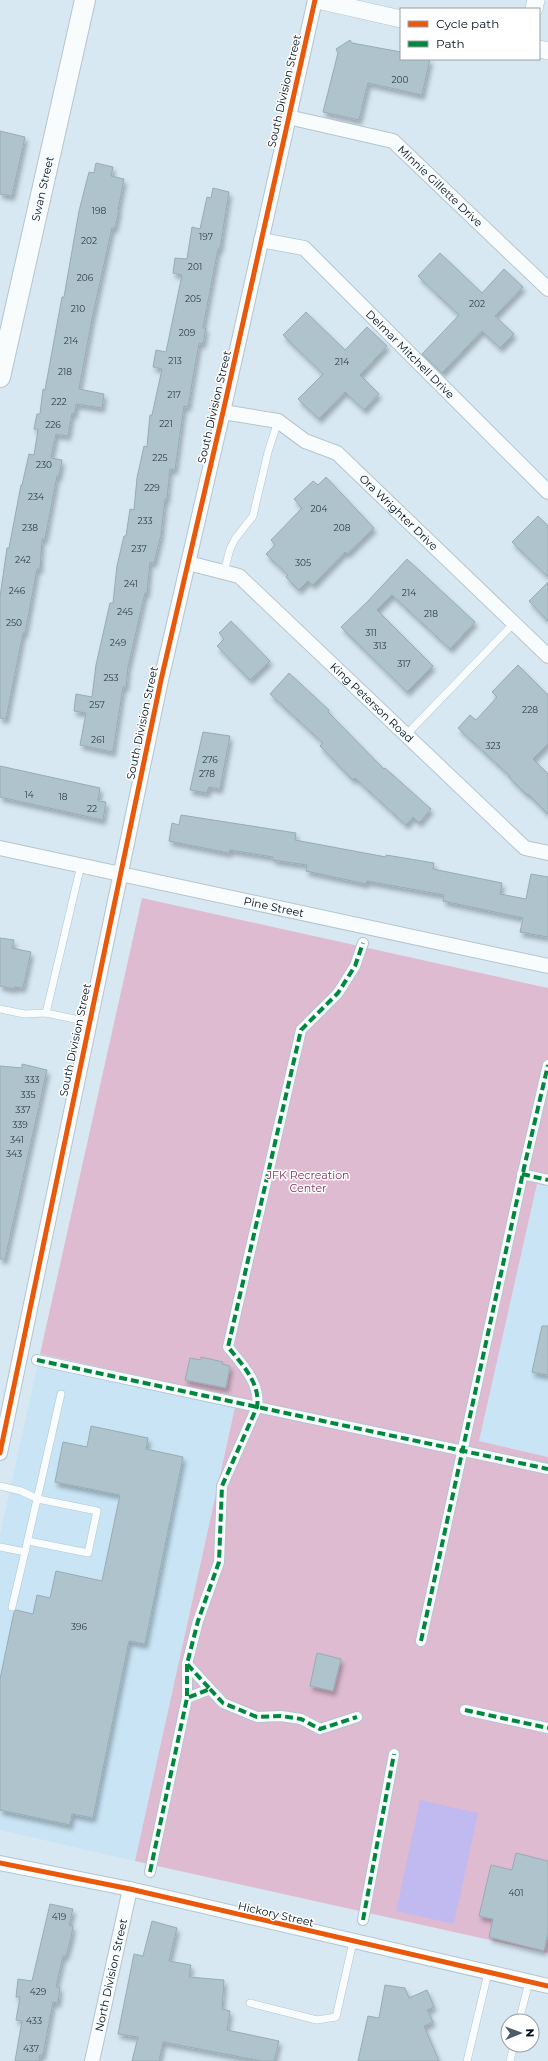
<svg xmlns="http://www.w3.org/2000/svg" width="548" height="2061" font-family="Montserrat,sans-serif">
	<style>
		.built { fill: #c8e4f5 }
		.green { fill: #dfbbd1 }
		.water { fill: #c1baf0 }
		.building { fill: #aec3cb; stroke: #97acb4; filter: url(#shadow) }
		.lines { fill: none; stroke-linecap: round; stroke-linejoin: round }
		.service-casing { stroke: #b4c5d0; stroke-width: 8 }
		.pedestrian-casing { stroke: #b4c5d0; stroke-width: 12 }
		.minor-casing { stroke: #b4c5d0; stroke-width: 16 }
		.tertiary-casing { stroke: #b4c5d0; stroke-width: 18 }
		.secondary-casing { stroke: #b4c5d0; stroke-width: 22 }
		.service { stroke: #f9fcfd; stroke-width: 7 }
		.pedestrian { stroke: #f9fcfd; stroke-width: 10 }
		.minor { stroke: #f9fcfd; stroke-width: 14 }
		.tertiary { stroke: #f9fcfd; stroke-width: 17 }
		.secondary { stroke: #f9fcfd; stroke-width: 20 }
		.quiet { stroke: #00873e; stroke-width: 4; stroke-dasharray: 8 4; stroke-linecap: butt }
		.cycleway-casing { stroke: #fff; stroke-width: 8 }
		.cycleway { stroke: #e8590c; stroke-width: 5 }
		.labels { text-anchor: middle; stroke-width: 3; stroke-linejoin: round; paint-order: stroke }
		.number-label { font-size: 9px; fill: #2c3e48 }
		.street-label { font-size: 11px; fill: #00111c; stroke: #fff }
		.park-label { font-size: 11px; fill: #8b2e59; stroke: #fff }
	</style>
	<defs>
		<filter id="shadow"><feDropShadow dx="2.5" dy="4.5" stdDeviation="2" flood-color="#0004"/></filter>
	</defs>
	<rect width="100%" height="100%" fill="#d7e8f3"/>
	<g class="built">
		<polygon points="537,1184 548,1186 548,1457 479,1441"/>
		<polygon points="40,1354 237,1397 135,1861 0,1830 0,1535"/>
	</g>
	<polygon class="green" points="142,898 548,988 548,1186 537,1184 479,1441 548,1457 548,1953 135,1861 237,1398 40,1354"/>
	<polygon class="water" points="420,1800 478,1813 454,1924 396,1911"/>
	<g class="building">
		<polygon points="350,40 352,43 401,52 401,59 430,59 422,95 368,83 359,120 323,112 338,53 336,49"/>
		<polygon points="0,131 25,137 12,196 0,194"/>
		<polygon points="96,163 113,167 111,176 124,179 118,210 119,210 115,228 112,228 92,319 79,389 104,394 102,408 76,404 75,414 72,413 68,436 56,434 51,458 62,460 59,476 57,476 45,539 42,539 40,569 37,569 25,633 23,633 6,719 0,718 0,597 7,548 9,548 21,485 22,485 29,454 34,455 38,430 34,429 37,414 40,414 43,389 45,390 62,297 64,297 79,211 89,172 94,173"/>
		<polygon points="213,188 229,192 220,249 218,249 203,328 206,328 203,344 199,343 188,407 184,406 175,470 170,469 167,499 165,499 161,535 154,563 150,562 147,593 145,593 128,667 126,687 123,687 113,752 80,745 86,713 74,711 76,694 92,697 96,665 110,603 113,603 117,566 124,536 126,536 130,509 134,510 137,478 144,446 147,447 150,415 152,415 162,369 153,367 156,350 166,352 182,275 173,273 175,258 187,259 192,227 200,229 207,197 211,198"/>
		<polygon points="440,253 482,293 504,269 523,287 495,316 514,334 500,348 482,331 442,373 422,354 459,315 418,276"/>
		<polygon points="306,312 345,350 367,327 387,346 360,375 379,394 364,410 345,392 319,419 298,399 323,374 283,335"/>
		<polygon points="326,477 374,528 347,554 345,552 313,585 308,581 299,590 286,577 288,575 266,554 275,545 271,540 302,508 294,499 313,481 318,485"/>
		<polygon points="538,516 548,526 548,577 512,542"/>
		<polygon points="407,559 475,622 450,649 392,595 377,610 433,666 407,692 341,627 368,601"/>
		<polygon points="548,582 548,621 529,601"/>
		<polygon points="231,621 270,661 250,680 217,646 224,639 219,633"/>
		<polygon points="518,665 548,695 548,744 533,759 548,774 548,814 528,794 527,795 509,777 510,776 458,728 470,715 476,720 497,697 492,692"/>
		<polygon points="289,673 329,710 328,712 384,769 385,768 431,809 419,823 413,817 406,825 355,778 353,780 320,746 323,743 270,694"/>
		<polygon points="203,732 230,736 220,789 209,787 207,793 190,790"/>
		<polygon points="0,766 100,788 98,801 106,802 103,820 0,797"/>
		<polygon points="181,815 296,833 295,840 386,857 386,855 434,863 433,869 502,883 500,894 526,899 531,874 548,877 548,937 520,932 523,918 443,901 444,895 367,881 366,884 306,871 307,865 273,860 273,857 230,850 229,853 169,841 172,823 179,825"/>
		<polygon points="0,938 14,940 12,948 31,952 23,988 14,987 14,989 0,986"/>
		<polygon points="22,1064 47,1070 5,1259 0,1259 0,1066 22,1068"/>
		<polygon points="542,1326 548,1326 548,1375 532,1372"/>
		<polygon points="201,1357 223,1362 222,1364 230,1366 226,1388 185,1380 190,1358 201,1360"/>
		<polygon points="91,1426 148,1438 146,1449 183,1457 145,1644 129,1641 93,1818 72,1814 70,1825 0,1810 0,1679 14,1612 16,1610 33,1614 37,1595 50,1598 56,1571 102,1581 120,1495 55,1482 63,1442 87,1447"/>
		<polygon points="317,1653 341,1659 333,1691 310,1686"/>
		<polygon points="516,1853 548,1861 548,1934 544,1951 489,1937 493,1919 479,1916 491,1865 512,1870"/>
		<polygon points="50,1904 73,1909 69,1925 73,1926 71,1938 66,1956 63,1956 56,1987 60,1987 58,2003 53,2002 43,2055 40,2055 39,2061 15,2061 22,2021 16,2020 20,1997 16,1997 18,1979 32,1981"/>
		<polygon points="152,1921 177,1928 169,1961 191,1965 189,1977 224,1980 222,2009 230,2011 227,2030 279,2041 274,2061 261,2061 163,2042 159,2061 132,2061 138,2037 118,2034 134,1954 143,1956"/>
		<polygon points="385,1985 405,1988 409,1998 427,1990 434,2007 427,2010 433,2022 424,2026 439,2061 358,2061 368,2016 379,2018"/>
	</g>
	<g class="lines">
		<g class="service-casing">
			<g id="service">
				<polyline points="224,572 230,549 235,539 253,516 268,452 278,421"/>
				<polyline points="406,735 514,623"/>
				<polyline points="0,1009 24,1014 46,1013 81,865"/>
				<polyline points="46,1013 89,1022"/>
				<polyline points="0,1486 21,1491 38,1499 97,1511 88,1553 28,1541"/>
				<polyline points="0,1547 25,1552 12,1607"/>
				<polyline points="25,1552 61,1394"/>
				<polyline points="250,2003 317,2020 336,2017 353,1942"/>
				<polyline points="519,2021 529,1982"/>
				<polyline points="467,2061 488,1973"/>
				<polyline points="510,2061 514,2045"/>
			</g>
		</g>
		<g class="pedestrian-casing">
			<g id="pedestrian">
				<polyline points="522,1174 548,1180"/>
				<polyline points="37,1360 548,1469"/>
				<polyline points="421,1641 524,1168 548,1065"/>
				<polyline points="187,1664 187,1698"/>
				<polyline points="210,1689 223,1703 257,1717 281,1716 301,1719 320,1729 357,1717"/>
				<polyline points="465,1710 548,1728"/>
				<path d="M150,1872l37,-174 23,-9 -23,-25 11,-43 21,-59 3,-76 35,-79c4,-23 -15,-43 -29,-60l73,-317 37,-37 17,-27 8,-23"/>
				<polyline points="363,1920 394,1754"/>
			</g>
		</g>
		<g class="minor-casing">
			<g id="minor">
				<path id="s1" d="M288,117l105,24 155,148"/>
				<path id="s2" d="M261,240l43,8 244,244"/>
				<path id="s3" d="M223,412l55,9 27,20 32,12 211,203"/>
				<path id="s4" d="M188,563l51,13 286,272 23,5"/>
				<path id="s5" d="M0,848l548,118"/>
				<polyline points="0,1453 161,680 223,412 315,0"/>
				<polyline points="0,1863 130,1889 548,1986"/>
				<path id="s6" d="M92,2061l38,-172"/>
			</g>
		</g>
		<g class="tertiary-casing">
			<g id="tertiary">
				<polyline points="317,0 401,19"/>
				<polyline points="534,9 536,0"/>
				<polyline points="539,49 548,51"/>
			</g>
		</g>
		<g class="secondary-casing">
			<g id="secondary">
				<path id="s7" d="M0,377l85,-377"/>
			</g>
		</g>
		<use href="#service" class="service"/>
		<use href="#pedestrian" class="pedestrian"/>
		<use href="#minor" class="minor"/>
		<use href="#tertiary" class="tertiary"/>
		<use href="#secondary" class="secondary"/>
		<g class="quiet">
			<polyline points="522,1174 548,1180"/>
			<polyline points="37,1360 548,1469"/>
			<polyline points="421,1641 524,1168 548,1065"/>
			<polyline points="187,1664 187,1698"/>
			<polyline points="210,1689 223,1703 257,1717 281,1716 301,1719 320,1729 357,1717"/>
			<polyline points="465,1710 548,1728"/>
			<path d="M150,1872l37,-174 23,-9 -23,-25 11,-43 21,-59 3,-76 35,-79c4,-23 -15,-43 -29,-60l73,-317 37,-37 17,-27 8,-23"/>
			<polyline points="363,1920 394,1754"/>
		</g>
		<g class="cycleway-casing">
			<g id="cycleway">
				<polyline points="0,1453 161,680 223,412 315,0"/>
				<polyline points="0,1863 130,1889 548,1986"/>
			</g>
		</g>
		<use href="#cycleway" class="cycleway"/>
	</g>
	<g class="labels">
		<g class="number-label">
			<text x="400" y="83">200</text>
			<text x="99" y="214">198</text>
			<text x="206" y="240">197</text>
			<text x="89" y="244">202</text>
			<text x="195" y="270">201</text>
			<text x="85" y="281">206</text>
			<text x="193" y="302">205</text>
			<text x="477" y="307">202</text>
			<text x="78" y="312">210</text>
			<text x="187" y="336">209</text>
			<text x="71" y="344">214</text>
			<text x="175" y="364">213</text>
			<text x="342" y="365">214</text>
			<text x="65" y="375">218</text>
			<text x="174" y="398">217</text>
			<text x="59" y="405">222</text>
			<text x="166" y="427">221</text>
			<text x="53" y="428">226</text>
			<text x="160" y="461">225</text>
			<text x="44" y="468">230</text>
			<text x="152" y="491">229</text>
			<text x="36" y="500">234</text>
			<text x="319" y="512">204</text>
			<text x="145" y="524">233</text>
			<text x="30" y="531">238</text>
			<text x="342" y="531">208</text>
			<text x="139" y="552">237</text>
			<text x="23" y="563">242</text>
			<text x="303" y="566">305</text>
			<text x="131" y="587">241</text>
			<text x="17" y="594">246</text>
			<text x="409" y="596">214</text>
			<text x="125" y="615">245</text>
			<text x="431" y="617">218</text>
			<text x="14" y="626">250</text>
			<text x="371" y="636">311</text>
			<text x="118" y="646">249</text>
			<text x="380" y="649">313</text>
			<text x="404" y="667">317</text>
			<text x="111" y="681">253</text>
			<text x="97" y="708">257</text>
			<text x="530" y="713">228</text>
			<text x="98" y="743">261</text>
			<text x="493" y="749">323</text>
			<text x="210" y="763">276</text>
			<text x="207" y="777">278</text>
			<text x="29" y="798">14</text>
			<text x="63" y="800">18</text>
			<text x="92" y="812">22</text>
			<text x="32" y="1083">333</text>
			<text x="28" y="1098">335</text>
			<text x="23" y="1113">337</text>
			<text x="20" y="1128">339</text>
			<text x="17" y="1143">341</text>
			<text x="14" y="1157">343</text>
			<text x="79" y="1630">396</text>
			<text x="516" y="1896">401</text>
			<text x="59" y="1920">419</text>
			<text x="38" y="1995">429</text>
			<text x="34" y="2024">433</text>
			<text x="31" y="2052">437</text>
		</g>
		<g class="street-label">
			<text transform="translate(284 91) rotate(-77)" y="4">South Division Street</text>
			<text dy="4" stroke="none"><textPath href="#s1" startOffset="173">Minnie Gillette Drive</textPath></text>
			<text dy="4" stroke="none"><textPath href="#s7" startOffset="193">Swan Street</textPath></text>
			<text dy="4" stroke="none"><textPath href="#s2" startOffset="194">Delmar Mitchell Drive</textPath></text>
			<text transform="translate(214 407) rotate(-77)" y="4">South Division Street</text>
			<text dy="4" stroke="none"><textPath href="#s3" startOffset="209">Ora Wrighter Drive</textPath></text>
			<text dy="4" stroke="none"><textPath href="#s4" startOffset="236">King Peterson Road</textPath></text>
			<text transform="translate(142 723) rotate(-78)" y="4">South Division Street</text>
			<text dy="4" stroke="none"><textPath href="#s5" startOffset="280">Pine Street</textPath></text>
			<text transform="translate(75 1040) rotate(-78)" y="4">South Division Street</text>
			<text transform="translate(276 1914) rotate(13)" y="4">Hickory Street</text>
			<text dy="4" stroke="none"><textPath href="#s6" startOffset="88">North Division Street</textPath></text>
		</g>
		<g class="park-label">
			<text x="308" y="1179">JFK Recreation<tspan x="308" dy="13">Center</tspan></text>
		</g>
	</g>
	<rect x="400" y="8" width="140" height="52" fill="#ffffff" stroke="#99a0a4"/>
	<rect x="408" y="21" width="20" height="6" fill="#e8590c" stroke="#99a0a4"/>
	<text x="436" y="28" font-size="12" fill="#00111c">Cycle path</text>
	<rect x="408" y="41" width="20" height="6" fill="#00873e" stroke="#99a0a4"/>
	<text x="436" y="48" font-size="12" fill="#00111c">Path</text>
	<g transform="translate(520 2033) rotate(89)"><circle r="19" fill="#ffffff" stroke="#99a0a4"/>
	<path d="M0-3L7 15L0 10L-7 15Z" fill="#4b5c67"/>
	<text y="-6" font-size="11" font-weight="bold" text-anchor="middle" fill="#00111c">N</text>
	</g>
</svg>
